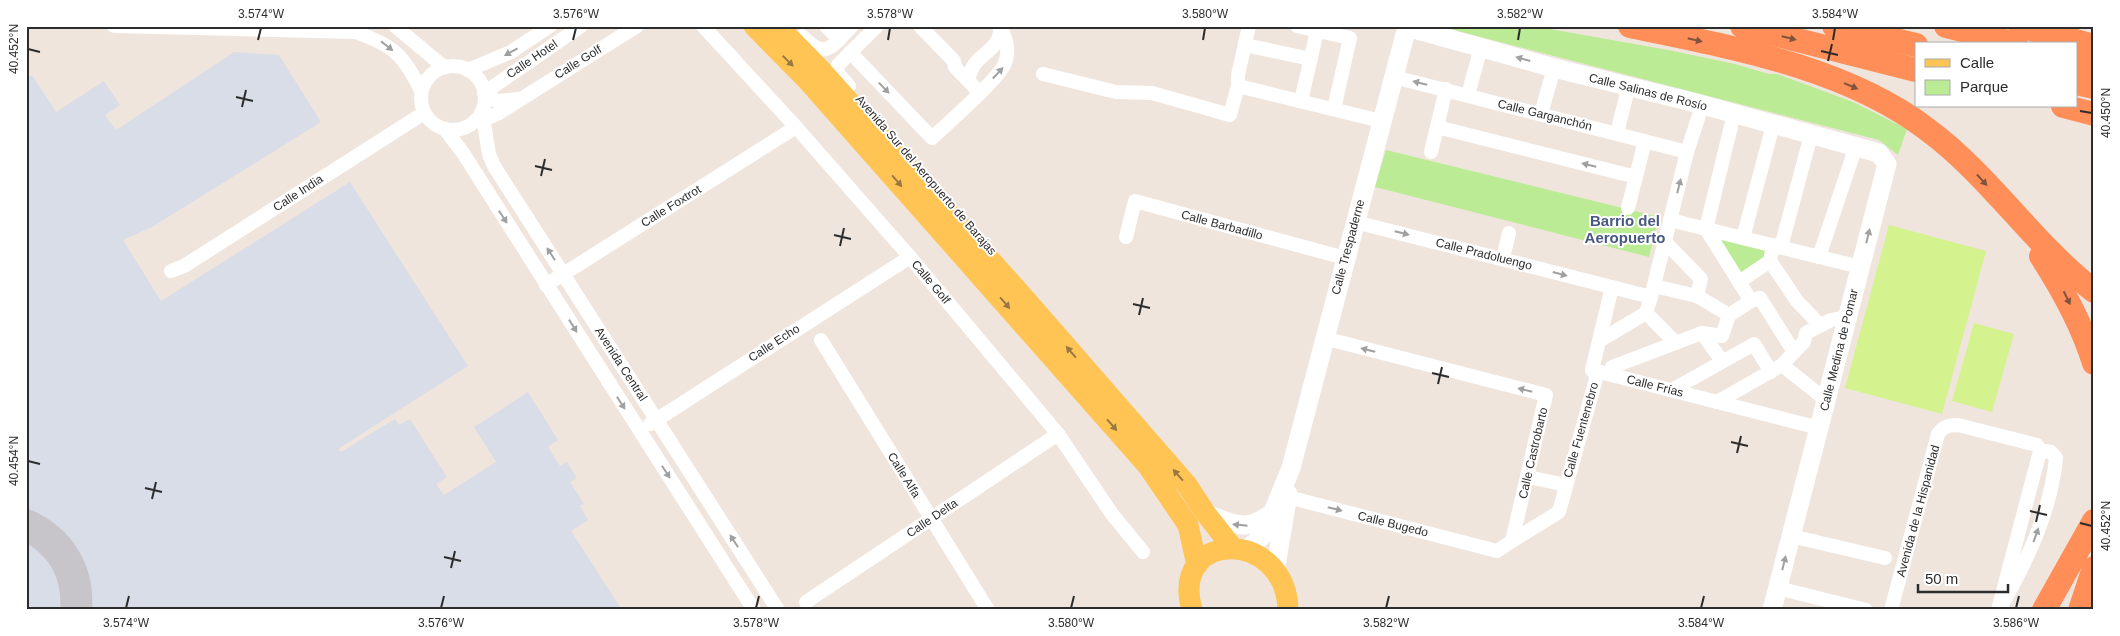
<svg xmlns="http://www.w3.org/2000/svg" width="2120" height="636" font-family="Arial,sans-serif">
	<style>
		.airport { fill: #d9dde8 }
		.green { fill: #bbeb95 }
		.pitch { fill: #d4f38f }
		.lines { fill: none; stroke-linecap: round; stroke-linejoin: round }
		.taxiway { stroke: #c7c5ca; stroke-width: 32 }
		.street { stroke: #fff; stroke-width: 14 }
		.secondary { stroke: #fff; stroke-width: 19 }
		.primary { stroke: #ffc453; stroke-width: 21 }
		.highway { stroke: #ff8e58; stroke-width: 24 }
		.oneway { fill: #80533e }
		.oneway2 { fill: #a0a0a0 }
		.oneway3 { fill: #967840 }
		.ticks { fill: none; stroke: #2c2c2c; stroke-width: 2 }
		.labels { text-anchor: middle; stroke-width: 4; stroke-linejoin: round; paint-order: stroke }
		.street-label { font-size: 12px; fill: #2c2c2c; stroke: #fff }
		.quarter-label { font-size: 15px; font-weight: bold; fill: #475882; stroke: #fff }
		.neatline { fill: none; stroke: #2c2c2c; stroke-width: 2 }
		.ticks-label { font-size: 12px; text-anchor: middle; fill: #2c2c2c }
	</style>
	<rect width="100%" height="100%" fill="#efe5dd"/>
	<polygon class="airport" points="234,52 279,55 321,122 152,227 123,240 161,301 350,182 468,366 338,449 341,452 395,419 399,425 410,419 447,477 436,484 444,495 496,462 474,427 528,392 558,440 548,447 560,466 567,462 577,478 570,482 584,504 580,506 588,520 571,531 622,610 26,610 26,78 32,75 56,112 104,81 120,105 105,115 116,130"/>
	<g class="green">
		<polygon points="1438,26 1533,26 1668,50 1735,64 1769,74 1777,74 1853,102 1907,129 1898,155 1879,140"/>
		<polygon points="1386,150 1659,217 1649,257 1375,187"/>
		<polygon points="1706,229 1773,245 1770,261 1739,282"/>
	</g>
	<g class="pitch">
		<polygon points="1889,225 1986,251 1942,414 1845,388"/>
		<polygon points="1974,323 2014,334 1992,412 1952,401"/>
	</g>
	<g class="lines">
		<path class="taxiway" d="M26,525c35,16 53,47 50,85"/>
		<g class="street">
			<path d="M114,26l241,6c38,13 49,23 66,59"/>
			<polyline points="395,26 444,67"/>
			<polyline points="703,26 796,127 910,257 1058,434 1112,514 1143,552"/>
			<polyline points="826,26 839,40"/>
			<polyline points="920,26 954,61 955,67 980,93"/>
			<polyline points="1297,26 1350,38 1334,109"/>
			<path d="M802,36c25,25 29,11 50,-10"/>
			<polyline points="1245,45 1311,59"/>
			<path d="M850,52l82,86c14,-13 68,-60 73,-75 5,-13 1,-25 -5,-37"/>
			<circle cx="453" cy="98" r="32"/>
			<polyline points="468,70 511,52 550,26"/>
			<polyline points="1043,74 1116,92 1152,93 1230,115 1238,86 1381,121"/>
			<polyline points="1394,77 1687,152"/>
			<path d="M968,80c2,-5 3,-11 6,-15 10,-14 28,-18 26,-39"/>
			<polyline points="849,86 837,72 838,65 877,26"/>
			<polyline points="1238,86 1238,75 1249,26"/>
			<polyline points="1446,89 1437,127 1636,177"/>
			<polyline points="484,93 581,26"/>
			<polyline points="1468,95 1481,47"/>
			<polyline points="485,97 498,101 519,99"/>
			<polyline points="1301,101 1317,31"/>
			<polyline points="482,111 489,154 494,166 778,610"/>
			<polyline points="1541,114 1554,68"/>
			<polyline points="1734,114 1706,229 1751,301"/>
			<polyline points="476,120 483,120 499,113 637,26"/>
			<polyline points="445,129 463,153 754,610"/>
			<polyline points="1617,133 1627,93"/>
			<polyline points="1431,152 1437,127"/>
			<polyline points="1628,208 1645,141"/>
			<polyline points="1670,220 1860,267"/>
			<polyline points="1355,222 1651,297 1687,152 1702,106"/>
			<polyline points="1126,237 1135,201 1345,258"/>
			<polyline points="1743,238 1773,125"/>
			<polyline points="1773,245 1770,261 1797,301 1820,325"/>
			<polyline points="1781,247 1811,135"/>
			<polyline points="1819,257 1856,146"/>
			<polyline points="1503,258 1509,233"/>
			<polyline points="171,271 184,266 424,113"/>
			<polyline points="1739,282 1770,261"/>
			<polyline points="546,285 796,127"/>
			<polyline points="1654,286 1697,296 1701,279 1665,242"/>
			<polyline points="1697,296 1729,315 1751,301 1760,298 1794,352 1782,365 1717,402"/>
			<polyline points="1646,313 1676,343"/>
			<polyline points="1702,333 1722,336 1729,315"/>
			<polyline points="1702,333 1722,361"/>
			<polyline points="821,340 988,610"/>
			<polyline points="1599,341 1646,313 1651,297"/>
			<polyline points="1794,352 1804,342 1806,333 1831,320 1841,318"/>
			<polyline points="1782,365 1826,400"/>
			<polyline points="1612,367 1702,333"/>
			<polyline points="1592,370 1819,428"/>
			<polyline points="1672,390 1754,344 1771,372"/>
			<polyline points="650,424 910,257"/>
			<polyline points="1528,477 1566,485"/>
			<polyline points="1288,497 1497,551 1512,541 1546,395 1324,338"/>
			<polyline points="1791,536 1885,558"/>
			<polyline points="1512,541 1559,512 1597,375 1592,370 1612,287"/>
			<polyline points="1778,588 1866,610"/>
			<polyline points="806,602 1058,434"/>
			<path d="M1891,610l47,-176c6,-8 11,-9 20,-9l79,20 4,7"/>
			<path d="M1998,610l41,-155 6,-4 6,1 5,6c-5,54 -30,105 -57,152"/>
		</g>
		<g class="secondary">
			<path d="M1206,514c29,10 40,19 66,-1"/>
			<polyline points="1247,550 1264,534 1291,468 1407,27 1554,68 1692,102 1879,153 1887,164 1772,610"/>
			<polyline points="1275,572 1288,494"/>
		</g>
		<g class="primary">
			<polyline points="754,26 808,81 1148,466 1188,525 1197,565"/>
			<polyline points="778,26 820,69 1026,300 1187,485 1206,514 1232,547"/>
			<path d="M1192,610c-23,-81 94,-82 96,0"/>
		</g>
		<g class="highway">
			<path d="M1630,26c100,21 216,41 298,104 62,46 105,114 166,161"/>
			<polyline points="1742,26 1916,70"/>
			<polyline points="1834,26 1916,45"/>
			<polyline points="1946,26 2016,44"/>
			<polyline points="2020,26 2094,46"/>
			<polyline points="2076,59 2094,64"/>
			<polyline points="2076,83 2094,87"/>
			<polyline points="2063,106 2094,114"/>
			<path d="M2041,256c22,34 41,68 53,107"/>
			<polyline points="2044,610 2094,521"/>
			<polyline points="2080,610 2094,568"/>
		</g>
	</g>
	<defs><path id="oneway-solid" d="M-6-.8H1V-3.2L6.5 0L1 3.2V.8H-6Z" transform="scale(1.25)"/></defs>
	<g class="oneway">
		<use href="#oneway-solid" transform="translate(1789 38) rotate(14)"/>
		<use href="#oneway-solid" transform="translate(1695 40) rotate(13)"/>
		<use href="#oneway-solid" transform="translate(1851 86) rotate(23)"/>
		<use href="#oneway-solid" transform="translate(1982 180) rotate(47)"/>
		<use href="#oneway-solid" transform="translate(2067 298) rotate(64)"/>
	</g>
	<g class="oneway2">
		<use href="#oneway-solid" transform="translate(387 46) rotate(38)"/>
		<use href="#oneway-solid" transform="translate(511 52) rotate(151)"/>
		<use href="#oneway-solid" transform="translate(1523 59) rotate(-164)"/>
		<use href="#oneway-solid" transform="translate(998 73) rotate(-47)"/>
		<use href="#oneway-solid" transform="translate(1420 83) rotate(-166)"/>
		<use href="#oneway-solid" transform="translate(884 88) rotate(46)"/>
		<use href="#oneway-solid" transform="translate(1589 165) rotate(-166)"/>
		<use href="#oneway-solid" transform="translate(1679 186) rotate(-76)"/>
		<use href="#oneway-solid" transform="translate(503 217) rotate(57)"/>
		<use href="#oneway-solid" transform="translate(1402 233) rotate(14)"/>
		<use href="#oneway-solid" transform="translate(1868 236) rotate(-76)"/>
		<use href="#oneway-solid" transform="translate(551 254) rotate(-123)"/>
		<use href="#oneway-solid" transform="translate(1560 274) rotate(15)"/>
		<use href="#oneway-solid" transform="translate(573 326) rotate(58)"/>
		<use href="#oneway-solid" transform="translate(1368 350) rotate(-166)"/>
		<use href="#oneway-solid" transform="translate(1525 390) rotate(-166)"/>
		<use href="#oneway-solid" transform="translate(621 403) rotate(57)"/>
		<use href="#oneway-solid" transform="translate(666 472) rotate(57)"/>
		<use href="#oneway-solid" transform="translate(1335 509) rotate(14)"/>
		<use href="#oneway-solid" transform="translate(1240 525) rotate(-174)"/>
		<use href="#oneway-solid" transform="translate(2036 535) rotate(-70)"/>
		<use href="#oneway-solid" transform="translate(734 541) rotate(-123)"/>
		<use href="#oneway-solid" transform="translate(1784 563) rotate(-76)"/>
	</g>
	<g class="oneway3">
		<use href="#oneway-solid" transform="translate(788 61) rotate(45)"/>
		<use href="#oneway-solid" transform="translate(897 181) rotate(49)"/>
		<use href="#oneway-solid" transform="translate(1005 303) rotate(49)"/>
		<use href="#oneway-solid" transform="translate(1071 352) rotate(-131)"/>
		<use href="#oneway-solid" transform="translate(1112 425) rotate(49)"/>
		<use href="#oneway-solid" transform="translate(1178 475) rotate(-131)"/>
	</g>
	<path class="ticks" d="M258,40l3,-12M573,40l3,-12M888,40l2,-12M1203,40l2,-12M1518,40l2,-12M1833,40l2,-12M28,49l12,3M1821,51l17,4M1828,61l4,-17M236,97l17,4M242,107l4,-17M2080,111l12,2M535,166l17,4M541,176l4,-17M834,235l17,4M840,246l4,-18M1133,304l17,4M1139,315l4,-17M1432,373l17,4M1438,384l4,-17M1731,442l17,4M1737,453l4,-17M28,461l12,3M145,488l17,4M152,499l4,-17M2030,511l17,4M2036,522l4,-17M2080,523l12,3M444,557l17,4M451,568l4,-17M126,608l3,-12M441,608l3,-12M756,608l3,-12M1071,608l3,-12M1386,608l3,-12M1701,608l3,-12M2016,608l3,-12"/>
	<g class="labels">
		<g class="street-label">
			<text transform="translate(532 59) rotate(-34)" y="4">Calle Hotel</text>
			<text transform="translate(578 62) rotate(-32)" y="4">Calle Golf</text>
			<text transform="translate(1648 92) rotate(14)" y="4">Calle Salinas de Rosío</text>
			<text transform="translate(1545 115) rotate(14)" y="4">Calle Garganchón</text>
			<text transform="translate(926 175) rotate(49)" y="4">Avenida Sur del Aeropuerto de Barajas</text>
			<text transform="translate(298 193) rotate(-33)" y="4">Calle India</text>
			<text transform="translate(671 206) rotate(-32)" y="4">Calle Foxtrot</text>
			<text transform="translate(1222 225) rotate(15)" y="4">Calle Barbadillo</text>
			<text transform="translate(1348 247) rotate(-75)" y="4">Calle Trespaderne</text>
			<text transform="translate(1484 254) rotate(14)" y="4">Calle Pradoluengo</text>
			<text transform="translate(931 282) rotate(50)" y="4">Calle Golf</text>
			<text transform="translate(774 343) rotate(-33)" y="4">Calle Echo</text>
			<text transform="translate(1839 350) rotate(-76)" y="4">Calle Medina de Pomar</text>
			<text transform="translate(621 364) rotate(57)" y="4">Avenida Central</text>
			<text transform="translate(1655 386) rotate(14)" y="4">Calle Frías</text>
			<text transform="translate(1581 430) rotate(-74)" y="4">Calle Fuentenebro</text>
			<text transform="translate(1533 453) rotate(-77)" y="4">Calle Castrobarto</text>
			<text transform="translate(904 475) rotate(58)" y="4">Calle Alfa</text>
			<text transform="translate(1918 511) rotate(-75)" y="4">Avenida de la Hispanidad</text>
			<text transform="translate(932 518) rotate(-34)" y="4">Calle Delta</text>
			<text transform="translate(1393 524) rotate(14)" y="4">Calle Bugedo</text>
		</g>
		<g class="quarter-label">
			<text x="1625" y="226">Barrio del<tspan x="1625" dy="17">Aeropuerto</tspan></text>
		</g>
	</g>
	<rect width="2120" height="636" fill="none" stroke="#ffffff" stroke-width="55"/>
	<rect x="1915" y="42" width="162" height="65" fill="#ffffff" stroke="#ababab"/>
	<rect x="1925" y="59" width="25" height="8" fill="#ffc453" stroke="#ababab"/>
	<text x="1960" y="68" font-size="15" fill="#2c2c2c">Calle</text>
	<rect x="1925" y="80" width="25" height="15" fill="#bbeb95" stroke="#ababab"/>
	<text x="1960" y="92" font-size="15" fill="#2c2c2c">Parque</text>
	<path d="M1918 584v8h90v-8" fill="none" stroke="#2c2c2c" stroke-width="2.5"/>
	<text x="1925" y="584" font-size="15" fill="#2c2c2c" stroke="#ffffff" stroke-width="4" paint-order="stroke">50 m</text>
	<rect x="28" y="28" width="2064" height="580" class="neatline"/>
	<g class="ticks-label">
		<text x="261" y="18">3.574°W</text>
		<text x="576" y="18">3.576°W</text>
		<text x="890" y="18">3.578°W</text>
		<text x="1205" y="18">3.580°W</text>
		<text x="1520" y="18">3.582°W</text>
		<text x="1835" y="18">3.584°W</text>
		<text transform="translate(14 49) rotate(-90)" y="4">40.452°N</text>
		<text transform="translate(2106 113) rotate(-90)" y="4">40.450°N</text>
		<text transform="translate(14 461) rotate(-90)" y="4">40.454°N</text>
		<text transform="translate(2106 526) rotate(-90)" y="4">40.452°N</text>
		<text x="126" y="627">3.574°W</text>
		<text x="441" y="627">3.576°W</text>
		<text x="756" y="627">3.578°W</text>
		<text x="1071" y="627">3.580°W</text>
		<text x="1386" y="627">3.582°W</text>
		<text x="1701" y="627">3.584°W</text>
		<text x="2016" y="627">3.586°W</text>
	</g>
</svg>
